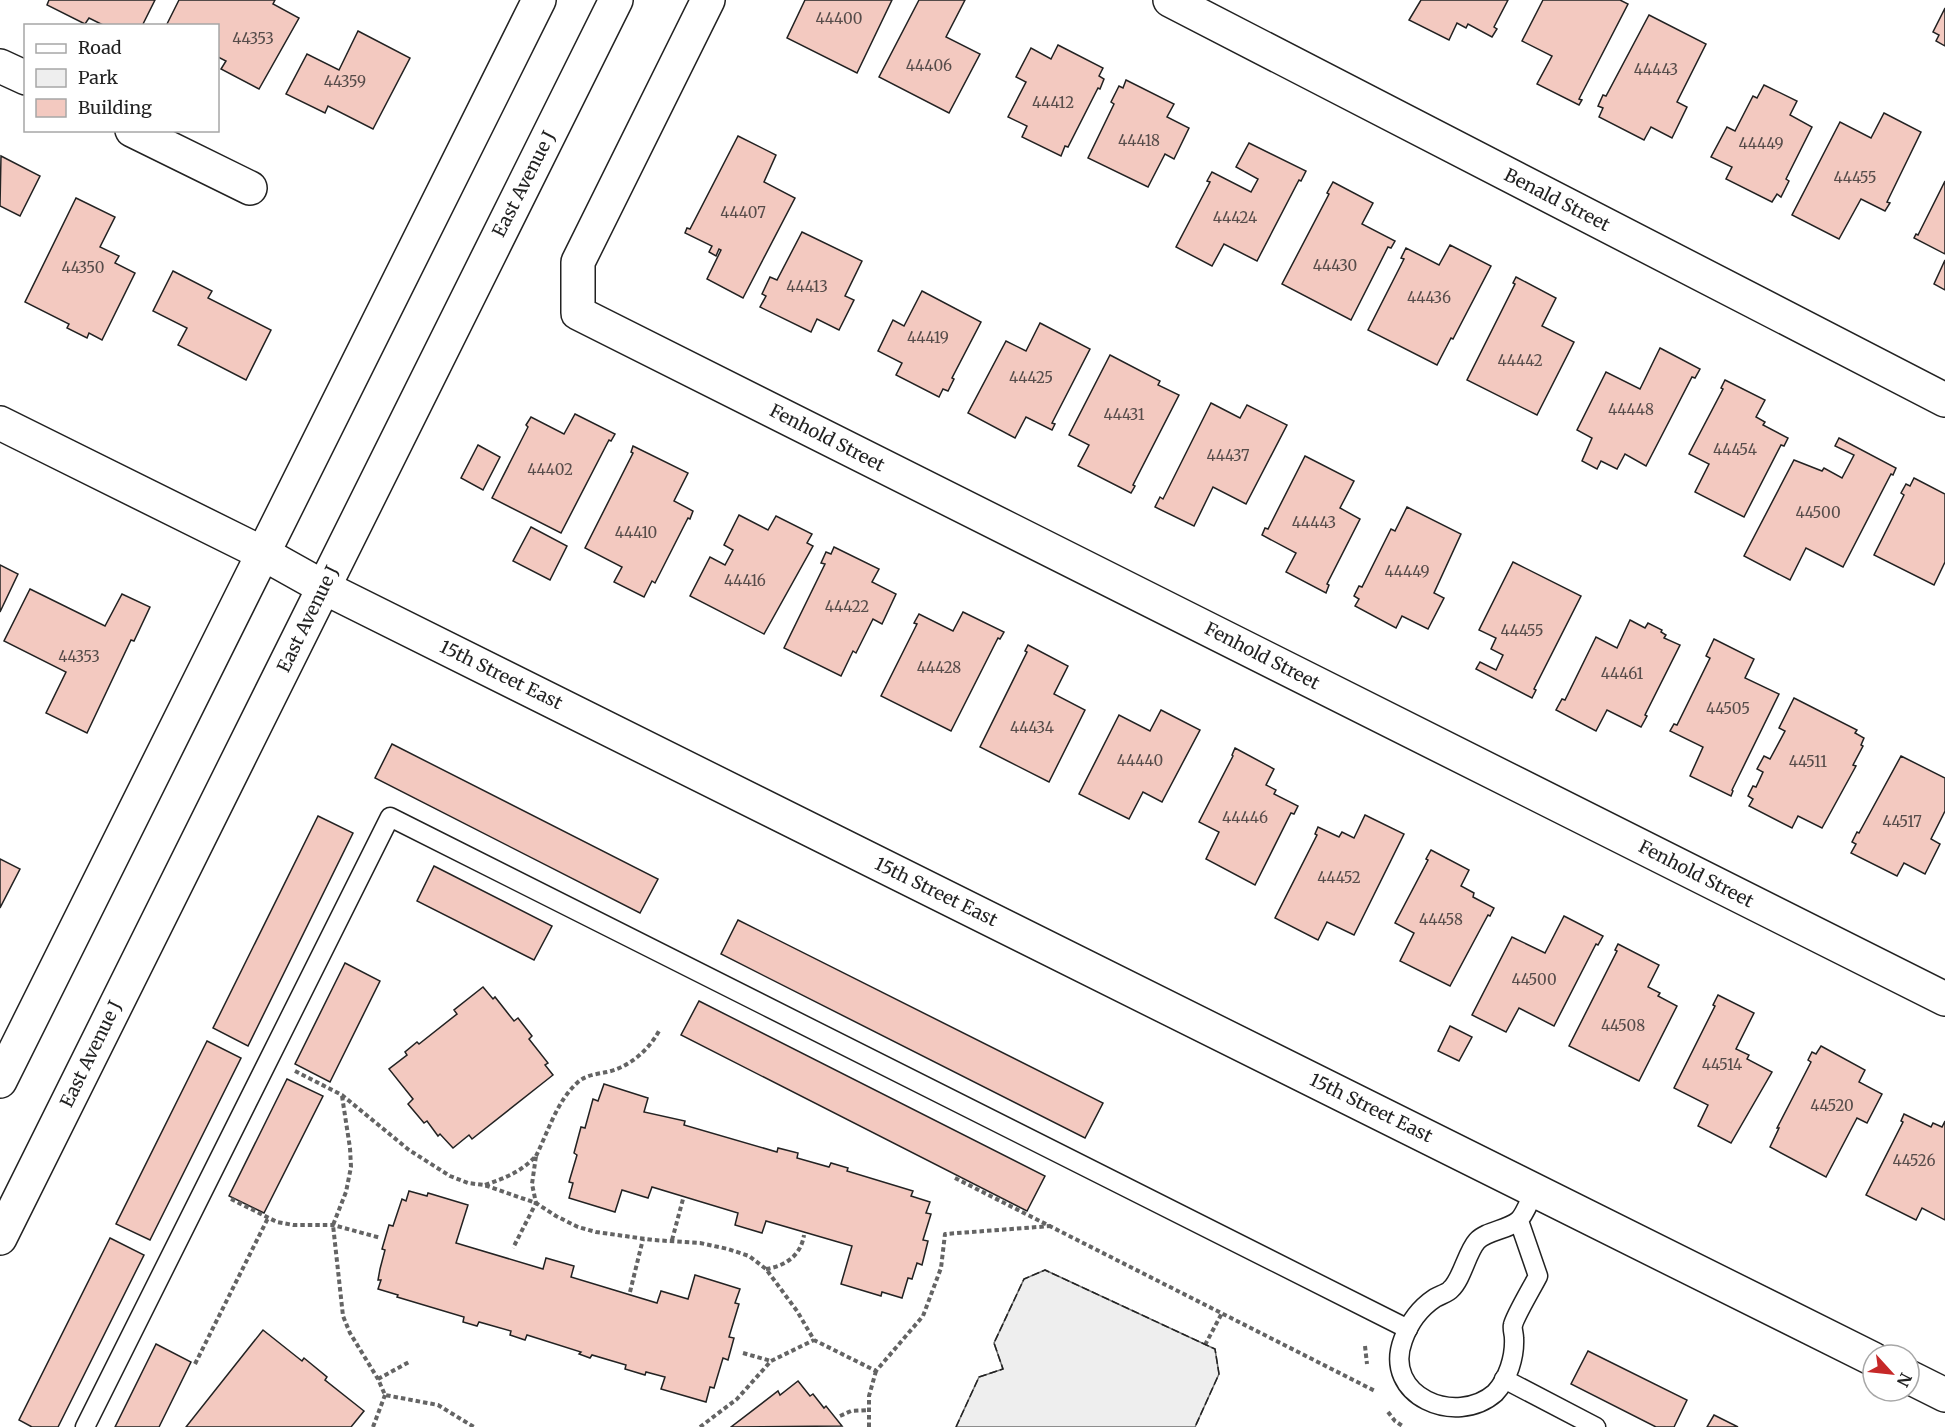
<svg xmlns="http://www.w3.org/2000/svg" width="1945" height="1427" font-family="Merriweather,serif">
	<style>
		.green { fill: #eee; stroke: #6f6f6f; stroke-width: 1.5 }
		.building { fill: #f3c9c0; stroke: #222; stroke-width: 1.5 }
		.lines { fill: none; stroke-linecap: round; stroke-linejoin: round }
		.lane-casing { stroke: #222; stroke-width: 21 }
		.street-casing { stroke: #222; stroke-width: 36 }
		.secondary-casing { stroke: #222; stroke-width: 36 }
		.primary-casing { stroke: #222; stroke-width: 36 }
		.path { stroke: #646464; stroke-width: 4; stroke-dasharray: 4.5 3; stroke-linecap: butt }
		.lane { stroke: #fff; stroke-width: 18 }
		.street { stroke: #fff; stroke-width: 33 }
		.secondary { stroke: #fff; stroke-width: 33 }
		.primary { stroke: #fff; stroke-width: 33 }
		.fence { stroke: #222; stroke-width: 1.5; stroke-dasharray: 8 3; stroke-linecap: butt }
		.labels { text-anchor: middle; stroke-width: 4.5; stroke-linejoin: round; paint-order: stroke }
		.number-label { font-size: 15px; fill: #564c4a }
		.street-label { font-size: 18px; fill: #222; stroke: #fff }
	</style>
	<rect width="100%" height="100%" fill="#fff"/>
	<polygon class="green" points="1045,1270 1215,1349 1219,1374 1195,1427 956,1427 979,1377 1003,1369 994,1343 1024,1279"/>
	<g class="building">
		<polygon points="49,0 155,0 142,26 105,26 89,18 85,24 47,5"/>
		<polygon points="179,0 275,0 273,4 299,18 259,89 221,69 226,61 218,57 218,26 166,26"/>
		<polygon points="805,0 892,0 857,73 787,38"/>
		<polygon points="919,0 965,0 946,37 980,54 949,113 879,77"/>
		<polygon points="1421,0 1508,0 1494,27 1497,29 1492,37 1468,24 1466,28 1457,23 1449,40 1409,20"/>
		<polygon points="1543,0 1620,0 1628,4 1579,99 1582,100 1579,105 1537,84 1552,56 1522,41"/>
		<polygon points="1945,8 1945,46 1936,41 1939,35 1933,32"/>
		<polygon points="1649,15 1706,44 1677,102 1687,107 1672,138 1651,127 1644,140 1599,117 1603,108 1598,106 1603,95 1606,96"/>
		<polygon points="358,31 410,58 373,129 328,106 325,113 286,94 307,54 339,70"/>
		<polygon points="1058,45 1103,68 1099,76 1104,79 1100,89 1098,88 1068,147 1065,146 1061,156 1022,137 1027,126 1008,117 1026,82 1016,77 1031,48 1051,59"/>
		<polygon points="1126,80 1174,104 1167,117 1189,128 1174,159 1165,154 1148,187 1088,158 1114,104 1111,102 1119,86 1123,88"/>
		<polygon points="1764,85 1797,101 1790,115 1812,127 1786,179 1789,181 1781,197 1777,194 1772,202 1726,179 1732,167 1711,157 1727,127 1735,131 1753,96 1757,98"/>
		<polygon points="1884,113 1921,132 1887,202 1890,203 1885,211 1861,199 1839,239 1792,215 1840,122 1871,138"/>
		<polygon points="738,136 776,155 764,182 795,198 743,298 707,279 721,250 719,249 716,256 709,252 712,246 685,233 687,228 690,229"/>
		<polygon points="1249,143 1306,171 1301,181 1299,180 1257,261 1224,244 1212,266 1176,247 1210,182 1207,181 1212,172 1251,192 1258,179 1236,167"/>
		<polygon points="1,156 40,176 20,216 0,206"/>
		<polygon points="1945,181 1945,254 1914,238 1916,234 1918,235"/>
		<polygon points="1333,182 1373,203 1362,224 1395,241 1391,248 1388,247 1351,320 1282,284 1329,194 1327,193"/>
		<polygon points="76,198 115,217 100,247 119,256 115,263 135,273 102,340 89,333 87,338 67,328 69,324 25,302"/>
		<polygon points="802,232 862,261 845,296 854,300 839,330 817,319 811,332 760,307 766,296 762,294 770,277 777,280"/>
		<polygon points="1450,245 1491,266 1453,339 1451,338 1437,365 1368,330 1404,259 1401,258 1406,248 1439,265"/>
		<polygon points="1945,260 1945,290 1934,284"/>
		<polygon points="173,271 212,291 208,298 271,330 246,380 178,345 187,328 153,311"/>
		<polygon points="1516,277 1556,298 1542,326 1574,342 1537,415 1467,380 1515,284 1513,283"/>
		<polygon points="922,291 981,322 952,378 954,379 948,391 943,389 939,397 896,375 902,363 878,351 893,320 904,326"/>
		<polygon points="1040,323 1090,349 1052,423 1055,424 1052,430 1026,417 1015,438 968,413 1006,341 1026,351"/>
		<polygon points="1660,348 1700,369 1695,378 1692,377 1646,466 1625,454 1617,469 1601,461 1597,469 1582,461 1592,438 1577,430 1606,372 1640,389"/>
		<polygon points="1110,355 1160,381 1158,385 1179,395 1133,485 1135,486 1131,493 1078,466 1089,445 1069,435"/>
		<polygon points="1725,380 1765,400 1756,417 1765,422 1763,425 1788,438 1784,446 1781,445 1744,517 1695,492 1709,464 1689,454 1723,389 1721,388"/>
		<polygon points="1211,403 1240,418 1247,405 1287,425 1246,504 1213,487 1194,526 1155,507 1160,497 1163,499"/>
		<polygon points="575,414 615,434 611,441 609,440 561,533 492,498 528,427 526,425 531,417 564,434"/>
		<polygon points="1839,438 1896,468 1893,475 1891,474 1843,567 1806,548 1790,580 1744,556 1794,460 1822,471 1824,468 1842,478 1854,455 1835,446"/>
		<polygon points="478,445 500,457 483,490 461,478"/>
		<polygon points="633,446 688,473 674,501 693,511 690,519 688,518 655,583 652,581 644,597 614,582 622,567 585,548 633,453 631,452"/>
		<polygon points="1305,456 1354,481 1340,508 1360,519 1327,584 1329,585 1326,593 1286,572 1296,553 1262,535 1265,528 1268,529"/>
		<polygon points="1914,478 1945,494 1945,562 1934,585 1874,555 1904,495 1901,493 1906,484 1910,486"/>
		<polygon points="1407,507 1461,534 1434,593 1444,598 1428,629 1402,616 1396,628 1355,606 1359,599 1354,596 1359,586 1362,587 1391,529 1395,531"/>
		<polygon points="739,515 768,530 776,516 812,534 807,543 813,546 764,634 690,596 710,557 725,565 733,550 724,545"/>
		<polygon points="531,527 567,546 550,580 513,561"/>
		<polygon points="834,547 879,569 872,582 896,594 882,624 873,619 856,653 853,651 841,676 784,648 825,564 821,563 826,552 831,554"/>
		<polygon points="1513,562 1581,596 1534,689 1536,690 1532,698 1476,669 1480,662 1496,670 1503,655 1491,649 1496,638 1479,630"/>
		<polygon points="0,565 18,574 0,612"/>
		<polygon points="30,589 105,626 122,594 150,607 134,641 131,640 87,733 46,713 66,672 4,641"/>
		<polygon points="963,612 1004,632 1000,639 998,638 951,731 881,696 917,624 914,623 919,614 953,631"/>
		<polygon points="1630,620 1645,628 1648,623 1662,630 1661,632 1666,635 1664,638 1680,645 1645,715 1647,716 1641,727 1607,710 1596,731 1556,710 1562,699 1565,700 1596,637 1617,648"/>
		<polygon points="1714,639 1754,659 1745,678 1779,694 1732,790 1733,791 1731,796 1690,776 1703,747 1670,731 1674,724 1677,725 1710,658 1706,656"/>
		<polygon points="1028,645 1068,666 1054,694 1085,710 1049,782 980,747 1027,652 1025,651"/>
		<polygon points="1794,698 1857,730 1855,733 1864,738 1861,745 1863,746 1853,765 1856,766 1822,828 1798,816 1792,828 1749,806 1753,799 1748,796 1753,786 1756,787 1763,772 1757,769 1764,756 1770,759 1785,731 1779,728"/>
		<polygon points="1161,710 1200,730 1162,802 1143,792 1129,819 1079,794 1119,715 1150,731"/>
		<polygon points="392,744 658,879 640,913 375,778"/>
		<polygon points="1235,748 1274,769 1266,785 1276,790 1274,794 1298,806 1294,814 1291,813 1255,885 1206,859 1219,832 1199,822 1233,756 1232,755"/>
		<polygon points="1901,756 1945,778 1945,811 1931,839 1940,844 1925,874 1904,863 1897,876 1851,853 1856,844 1852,842 1857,832 1859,833"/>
		<polygon points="1365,815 1404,834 1354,935 1327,922 1318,940 1275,918 1317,835 1315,834 1318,827 1339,837 1342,832 1354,838"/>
		<polygon points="318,816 353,833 248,1046 213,1028"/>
		<polygon points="1431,850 1469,870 1461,886 1474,893 1473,897 1494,908 1490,916 1488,915 1450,986 1400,961 1414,933 1395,923 1428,860 1426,859"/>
		<polygon points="0,859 20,869 0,908"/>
		<polygon points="434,866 552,926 534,960 417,901"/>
		<polygon points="1564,916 1603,936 1598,945 1596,944 1554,1026 1519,1008 1506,1032 1472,1015 1512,937 1545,953"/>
		<polygon points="738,920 1103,1103 1085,1138 721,954"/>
		<polygon points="1618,944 1659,965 1648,987 1660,993 1658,996 1677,1006 1639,1081 1569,1046 1617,951 1615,950"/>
		<polygon points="345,963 380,981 330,1082 295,1064"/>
		<polygon points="483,987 493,999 495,997 514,1021 518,1018 532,1036 529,1039 548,1063 545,1065 553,1075 472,1139 469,1135 453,1148 440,1134 438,1136 427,1121 424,1123 408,1104 413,1099 389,1069 407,1055 405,1052 417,1042 419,1044 457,1014 454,1010"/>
		<polygon points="1718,995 1754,1013 1736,1049 1749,1055 1747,1059 1772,1072 1731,1143 1698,1126 1708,1105 1674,1088 1715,1006 1713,1005"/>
		<polygon points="699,1001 1045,1176 1027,1211 681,1035"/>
		<polygon points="1450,1026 1472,1037 1459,1061 1438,1051"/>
		<polygon points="207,1041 241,1058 150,1240 116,1224"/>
		<polygon points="1821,1046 1865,1070 1859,1082 1882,1094 1867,1123 1857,1118 1826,1177 1770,1147 1779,1128 1777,1128 1811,1062 1808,1060 1812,1052 1816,1054"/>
		<polygon points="287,1079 323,1096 264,1213 229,1196"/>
		<polygon points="604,1084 648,1098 644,1112 685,1121 684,1125 777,1152 778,1148 798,1153 797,1158 829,1167 831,1163 848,1168 847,1171 913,1191 911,1196 930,1202 926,1213 931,1214 923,1240 928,1241 922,1265 917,1263 912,1279 908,1278 902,1298 882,1292 881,1296 841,1284 852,1246 766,1221 762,1233 735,1225 738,1213 652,1187 648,1198 622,1190 615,1212 569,1198 573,1183 569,1182 577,1155 574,1153 581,1127 585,1128 593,1099 598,1101"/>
		<polygon points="1904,1114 1931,1127 1933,1123 1942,1127 1945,1121 1945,1220 1922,1208 1916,1220 1866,1195 1903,1122 1901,1121"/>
		<polygon points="409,1191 427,1196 428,1193 468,1205 456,1243 543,1269 546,1258 574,1266 571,1277 657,1303 661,1291 688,1299 695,1275 740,1289 735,1303 739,1304 729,1337 734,1338 728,1360 723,1358 714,1388 710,1387 706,1402 661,1389 665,1377 646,1372 645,1375 625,1369 626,1365 592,1355 590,1358 579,1354 581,1352 527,1335 525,1340 510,1335 511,1331 479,1322 477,1326 463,1322 464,1317 397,1297 398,1295 378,1289 381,1280 378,1280 380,1269 385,1250 382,1249 389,1225 393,1226 402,1199 406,1201"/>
		<polygon points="110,1238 144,1255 58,1427 32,1427 19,1420"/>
		<polygon points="263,1330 302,1361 304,1358 327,1377 325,1380 364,1411 351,1427 186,1427"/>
		<polygon points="156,1344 191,1362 159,1427 115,1427"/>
		<polygon points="1588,1351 1687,1400 1674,1427 1656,1427 1571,1384"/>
		<polygon points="798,1381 810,1396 813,1394 824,1408 826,1406 842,1426 731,1427 778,1391 780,1395"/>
		<polygon points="1714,1415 1738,1427 1707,1427"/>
	</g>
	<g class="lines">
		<g class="lane-casing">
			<g id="lane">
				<path d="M1519,1221l19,55c-5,10 -23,40 -25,49 -1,4 1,9 1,13 1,19 -6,41 -19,55 -39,34 -113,3 -92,-53 6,-17 17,-32 32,-42 5,-3 13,-5 16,-9 11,-10 16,-37 26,-48 9,-10 30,-11 41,-20 7,-6 12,-22 17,-31"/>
				<polyline points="1504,1379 1596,1427"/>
				<polyline points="85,1427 390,817 1408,1329"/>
			</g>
		</g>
		<g class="street-casing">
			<g id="street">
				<polyline points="708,0 578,262 578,313 1945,999"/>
				<polyline points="1170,0 1945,400"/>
				<polyline points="0,66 26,78"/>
				<polyline points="132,130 250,188"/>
			</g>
		</g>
		<g class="secondary-casing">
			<g id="secondary">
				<polyline points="0,423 264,554 323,587 1873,1359"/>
				<polyline points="1909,1377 1945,1395"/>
			</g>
		</g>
		<g class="primary-casing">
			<g id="primary">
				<polyline points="0,1081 539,0"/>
				<polyline points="0,1238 616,0"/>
			</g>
		</g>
		<g class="path">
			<polyline points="295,1071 342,1095 409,1150 450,1176 468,1183 484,1185 536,1203 556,1216 578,1227 596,1232 653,1240 700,1243 728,1249 749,1256 766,1269 797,1311 814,1340 876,1371 923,1316 941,1268 945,1234 1051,1226"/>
			<polyline points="342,1096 350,1148 351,1167 346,1192 333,1225 343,1316 350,1333 378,1379 385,1395 438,1405 474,1427"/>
			<path d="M536,1156c12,-24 21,-55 41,-73 8,-8 20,-9 30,-11 23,-5 43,-23 53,-43"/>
			<polyline points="955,1178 1375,1391"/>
			<path d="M485,1185c20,-7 36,-13 51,-29l-4,28 4,19 -23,45"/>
			<polyline points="231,1199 277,1222 293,1225 333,1225 381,1238"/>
			<polyline points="672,1240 683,1199"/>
			<path d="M766,1269c20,-3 35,-14 38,-34"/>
			<polyline points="630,1292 643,1239"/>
			<polyline points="1205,1345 1222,1313"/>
			<polyline points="1365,1346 1367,1364"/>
			<polyline points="743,1353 771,1361"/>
			<polyline points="195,1364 268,1218"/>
			<polyline points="378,1379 409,1362"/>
			<polyline points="1388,1412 1395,1421 1404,1427"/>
			<polyline points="840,1416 851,1411 869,1410"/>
			<polyline points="373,1427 385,1395"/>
			<polyline points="700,1427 737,1399 771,1361 814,1340"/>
			<polyline points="869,1427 869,1396 876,1371"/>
		</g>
		<use href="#lane" class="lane"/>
		<use href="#street" class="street"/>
		<use href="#secondary" class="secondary"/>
		<use href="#primary" class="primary"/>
		<polyline class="fence" points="956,1427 979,1377 1003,1369 994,1343 1024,1279 1045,1270 1215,1349 1219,1374 1195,1427"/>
	</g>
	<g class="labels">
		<g class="number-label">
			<text x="839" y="24">44400</text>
			<text x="253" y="44">44353</text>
			<text x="929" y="71">44406</text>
			<text x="1656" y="75">44443</text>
			<text x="345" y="87">44359</text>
			<text x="1053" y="108">44412</text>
			<text x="1139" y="146">44418</text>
			<text x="1761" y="149">44449</text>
			<text x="1855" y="183">44455</text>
			<text x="743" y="218">44407</text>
			<text x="1235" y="223">44424</text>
			<text x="1335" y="271">44430</text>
			<text x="83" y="273">44350</text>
			<text x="807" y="292">44413</text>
			<text x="1429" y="303">44436</text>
			<text x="928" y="343">44419</text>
			<text x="1520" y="366">44442</text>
			<text x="1031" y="383">44425</text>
			<text x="1631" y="415">44448</text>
			<text x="1124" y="420">44431</text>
			<text x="1735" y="455">44454</text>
			<text x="1228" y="461">44437</text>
			<text x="550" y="475">44402</text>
			<text x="1818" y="518">44500</text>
			<text x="1314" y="528">44443</text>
			<text x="636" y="538">44410</text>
			<text x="1407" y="577">44449</text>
			<text x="745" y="586">44416</text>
			<text x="847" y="612">44422</text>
			<text x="1522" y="636">44455</text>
			<text x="79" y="662">44353</text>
			<text x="939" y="673">44428</text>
			<text x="1622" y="679">44461</text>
			<text x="1728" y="714">44505</text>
			<text x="1032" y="733">44434</text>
			<text x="1140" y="766">44440</text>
			<text x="1808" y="767">44511</text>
			<text x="1245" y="823">44446</text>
			<text x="1902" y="827">44517</text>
			<text x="1339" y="883">44452</text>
			<text x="1441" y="925">44458</text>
			<text x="1534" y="985">44500</text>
			<text x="1623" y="1031">44508</text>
			<text x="1722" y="1070">44514</text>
			<text x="1832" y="1111">44520</text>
			<text x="1914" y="1166">44526</text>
		</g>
		<g class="street-label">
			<text transform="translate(524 184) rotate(-63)" y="6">East Avenue J</text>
			<text transform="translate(1557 200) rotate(27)" y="6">Benald Street</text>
			<text transform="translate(827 438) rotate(27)" y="6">Fenhold Street</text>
			<text transform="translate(308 619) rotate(-64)" y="6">East Avenue J</text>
			<text transform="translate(1262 656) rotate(27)" y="6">Fenhold Street</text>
			<text transform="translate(501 675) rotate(26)" y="6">15th Street East</text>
			<text transform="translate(1696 874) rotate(27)" y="6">Fenhold Street</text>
			<text transform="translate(936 892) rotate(26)" y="6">15th Street East</text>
			<text transform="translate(91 1054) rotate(-64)" y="6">East Avenue J</text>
			<text transform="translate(1371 1108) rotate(26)" y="6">15th Street East</text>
		</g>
	</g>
	<rect x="24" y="24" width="195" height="108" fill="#ffffff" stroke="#a7a7a7" stroke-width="1.5"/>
	<rect x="36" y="44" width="30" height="9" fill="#ffffff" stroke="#a7a7a7" stroke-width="1.5"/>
	<text x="78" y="54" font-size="18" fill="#222222">Road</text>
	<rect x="36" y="69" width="30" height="18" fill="#eeeeee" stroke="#a7a7a7" stroke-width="1.5"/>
	<text x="78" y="84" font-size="18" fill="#222222">Park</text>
	<rect x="36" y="99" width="30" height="18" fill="#f3c9c0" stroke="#a7a7a7" stroke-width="1.5"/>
	<text x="78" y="114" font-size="18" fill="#222222">Building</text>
	<g transform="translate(1891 1373) rotate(117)"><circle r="28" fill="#ffffff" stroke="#a7a7a7" stroke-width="1.5"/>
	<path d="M0-4.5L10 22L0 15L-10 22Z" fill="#c62828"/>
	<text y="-9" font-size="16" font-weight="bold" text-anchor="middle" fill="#222222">N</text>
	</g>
</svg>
